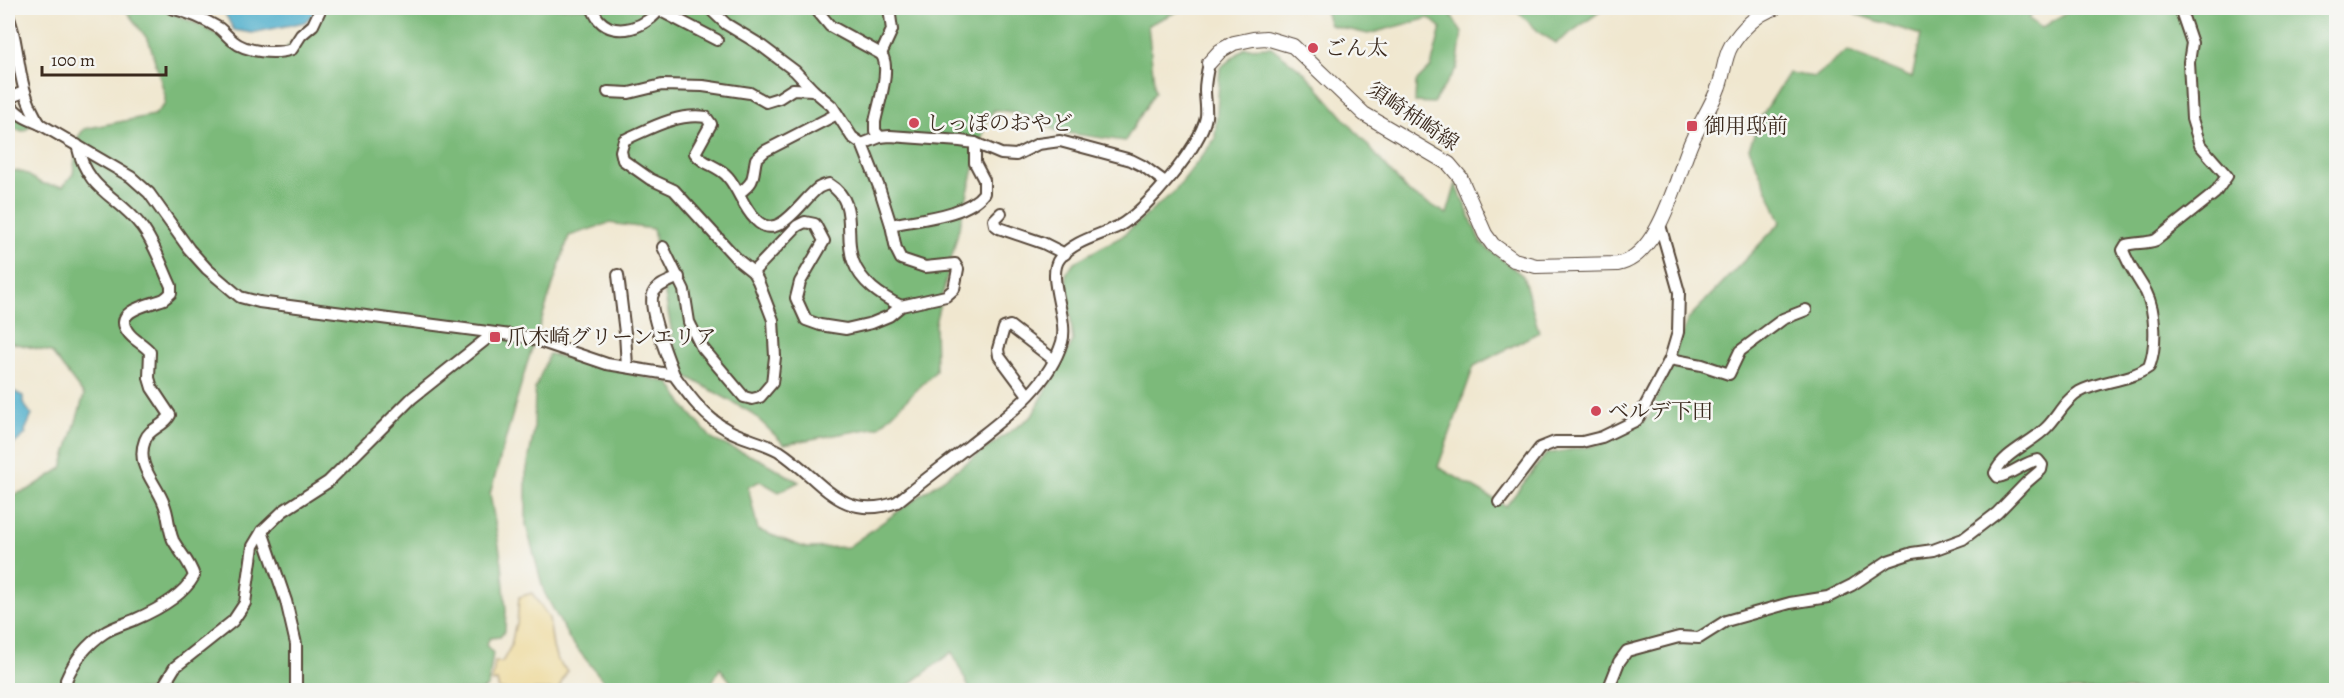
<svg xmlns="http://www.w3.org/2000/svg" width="2344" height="698" font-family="Alegreya,'Noto Serif JP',serif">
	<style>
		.forest { fill: #7cba7a; stroke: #5c724c; stroke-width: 1.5 }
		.sand { fill: #eeda9e; stroke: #94825e; stroke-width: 1.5 }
		.water { fill: #4badcb; stroke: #436c74; stroke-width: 1.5 }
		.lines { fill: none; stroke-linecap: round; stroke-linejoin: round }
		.minor-casing { stroke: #564639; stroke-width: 14 }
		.secondary-casing { stroke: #564639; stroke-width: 16 }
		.minor { stroke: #fff; stroke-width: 10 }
		.secondary { stroke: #fff; stroke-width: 14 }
		.poi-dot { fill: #d1495b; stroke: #f6f6f2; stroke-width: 2 }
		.labels { text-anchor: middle; stroke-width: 5; stroke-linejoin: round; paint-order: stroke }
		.poi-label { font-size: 21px; fill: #3b2a1e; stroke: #f6f6f2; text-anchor: start }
		.street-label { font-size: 21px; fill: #3b2a1e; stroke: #f6f6f2 }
	</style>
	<rect width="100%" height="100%" fill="#f6f6f2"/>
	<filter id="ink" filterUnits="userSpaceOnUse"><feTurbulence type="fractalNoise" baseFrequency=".0167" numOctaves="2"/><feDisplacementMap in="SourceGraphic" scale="12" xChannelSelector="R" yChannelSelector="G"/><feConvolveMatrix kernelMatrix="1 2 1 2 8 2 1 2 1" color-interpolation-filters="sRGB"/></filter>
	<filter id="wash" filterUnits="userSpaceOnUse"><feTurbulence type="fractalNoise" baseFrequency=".008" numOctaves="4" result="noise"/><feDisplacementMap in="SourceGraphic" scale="24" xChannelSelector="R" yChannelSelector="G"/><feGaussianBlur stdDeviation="1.35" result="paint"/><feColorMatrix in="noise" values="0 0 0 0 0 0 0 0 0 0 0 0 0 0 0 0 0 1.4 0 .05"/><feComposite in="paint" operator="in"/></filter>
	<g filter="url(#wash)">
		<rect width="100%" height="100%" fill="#f0e7cf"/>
		<g class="forest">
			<path d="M124,8h37l41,18 39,23 39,5 45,-46h860l-37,17 7,67 -30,49 -66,-9 -38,-19 -27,-3 -9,15 -50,198 1,48 -57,56 -95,17 -32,-31 -73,-41 -26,-143 -44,-6 -40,13 -43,131 -36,127 12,69 4,48 -1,20 -5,6 -10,1 -4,7 7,8 -5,33 -5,4h-475v-113l4,-6 -4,-5v-70l20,-6 34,-22 22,-73 -33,-43 -43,-10v-171c15,-2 19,4 31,11 7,4 16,3 24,4l10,-12 5,-37 6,-8 70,-14 11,-11v-9l-16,-54z"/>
			<polygon points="1324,8 1447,8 1462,33 1457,68 1433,103 1415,102 1416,82 1431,67 1441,28 1429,18 1368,34 1330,25"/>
			<polygon points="1514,8 1605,8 1556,43 1540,33"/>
			<polygon points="1849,8 2035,8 2029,19 2042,28 2073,8 2336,8 2336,690 970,690 952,652 902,690 737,690 720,668 708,690 611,690 570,640 544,592 526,525 526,474 534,430 535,389 549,354 670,383 684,406 713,440 761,460 799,482 779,492 760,481 748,487 758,530 806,548 848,547 1032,416 1073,341 1066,274 1074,262 1121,237 1175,191 1215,139 1220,68 1245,48 1271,47 1305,73 1409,193 1447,214 1456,184 1481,243 1523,276 1539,332 1474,366 1438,467 1506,506 1546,454 1598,445 1649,418 1688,319 1781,222 1749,148 1761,117 1789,73 1815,77 1847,51 1912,78 1921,35 1858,15"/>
			<polygon points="15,116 29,123 30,126 24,131 11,129 9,125"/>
		</g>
		<polygon class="sand" points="532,593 549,618 553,647 557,660 567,671 558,690 499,690 497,681 492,682 495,662 502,662 511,646 515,626 517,624 519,597"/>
		<g class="water">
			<polygon points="222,8 316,8 317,10 305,22 252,33 234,30"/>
			<path d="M8,377c0,12 4,14 15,19v7l9,12 -7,16 1,3 -18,15z"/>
		</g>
	</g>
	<g filter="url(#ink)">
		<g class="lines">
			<g class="minor-casing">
				<g id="minor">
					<path d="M171,8c16,4 33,11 48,20 5,4 9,9 14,13 13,11 43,14 59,8l9,-14 12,-10 8,-17"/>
					<path d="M592,8c2,3 4,9 7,12 17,19 50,6 61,-12"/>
					<polyline points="709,8 726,24 759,44 795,71 813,90 832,106 852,137 862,144 879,187 891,225 896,249 901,259 925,267 955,264 958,269 954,289 946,296 901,306 889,316 872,323 846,329 820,325 806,320 796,298 800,282 824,241 815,224 805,222 797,226 753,272"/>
					<path d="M815,8l15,18 51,28c11,13 -3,51 -6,68v9l5,6"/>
					<polyline points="659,10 717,40"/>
					<path d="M8,16c5,11 7,24 9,36 4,26 8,50 23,72l91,53 18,16 40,56 18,20 33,28 19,5 268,35 80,27 67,11c16,22 30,42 54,55 16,9 35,12 51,21 42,27 61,72 118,51 24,-19 48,-38 72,-56 35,-28 79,-58 93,-104 7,-24 -17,-66 -2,-84 15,-18 39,-22 59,-32 26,-14 82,-80 87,-109 1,-8 -1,-18 -1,-27 0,-9 2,-18 4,-27"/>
					<polyline points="881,54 892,30 889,8"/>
					<path d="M24,92l-13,5 -2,5c6,12 18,17 31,22"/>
					<polyline points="608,92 629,93 662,85 703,86 750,93 766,102 779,98 793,89 813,90"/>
					<polyline points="862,144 880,137 890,136 960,141 975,143 1001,154 1016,155 1038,144 1060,141 1131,160 1143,166 1165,182"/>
					<path d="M739,193c17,-12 13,-15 17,-34l9,-8 72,-37"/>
					<polyline points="1001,213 994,220 995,225 999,228 1043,243 1065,254"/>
					<path d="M891,225c27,-6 76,-9 93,-32v-13l-9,-17v-20"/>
					<path d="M663,247l21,43 5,32 12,24 43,51 8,2 8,-2 12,-14 3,-26 -2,-37 -15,-39 -5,-9 -15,-12 -64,-70 -24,-11 -27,-19 -2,-9 3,-11c27,-12 52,-27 82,-23l5,7 -16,29c8,12 23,12 33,24 11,13 15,30 27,42 23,25 46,-18 62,-30 3,-3 8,-4 12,-5 31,19 14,49 24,77 8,22 28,35 48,45"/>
					<polyline points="618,275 625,333 627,367"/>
					<polyline points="1670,359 1702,365 1729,374 1740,351 1783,319 1806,310"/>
					<path d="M674,375c-5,-15 -29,-70 -20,-83 5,-8 17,-11 25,-15"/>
					<polyline points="1028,395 999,356 998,349 1004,328 1010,326 1054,360"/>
					<polyline points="1499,502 1540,448 1555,442 1582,442 1602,437 1637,420 1643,410 1670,359 1678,332 1679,292 1660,225"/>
					<polyline points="262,531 286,601 296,644 296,690"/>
					<path d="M69,690l-3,-10c8,-19 20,-35 38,-47 9,-6 20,-9 30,-13 21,-9 49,-24 60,-44 -4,-14 -14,-23 -21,-36 -5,-12 -4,-24 -9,-36 -8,-22 -29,-38 -19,-64 4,-12 19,-13 25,-25l-18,-27 -3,-10 1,-26c-6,-8 -17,-12 -22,-20 -17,-22 25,-28 36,-33 3,-2 5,-4 7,-6v-7c-9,-19 -16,-42 -29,-59 -25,-33 -54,-34 -65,-82"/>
					<polyline points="161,690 175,667 233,621 245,603 253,546 262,531 283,511 328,482 412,398 494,333"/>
					<path d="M1608,690l11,-28 8,-11 52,-14 20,1 27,-17 64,-18 38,-6 24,-12 36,-24 24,-8 21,-3 30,-11 34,-26 30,-31 14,-12 1,-5 -4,-5c-14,2 -25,14 -40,17l-3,-4c9,-21 37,-30 52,-46 11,-11 17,-26 32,-35 22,-12 48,-10 70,-25 8,-21 7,-55 -3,-75 -8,-14 -18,-27 -23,-42l3,-5c10,-3 20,-1 30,-5l59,-47 12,-17 -27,-31 -8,-26 -3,-57 3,-19 -12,-35"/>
				</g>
			</g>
			<g class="secondary-casing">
				<path id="secondary" d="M1209,63l11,-12 14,-8 19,-4 13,-1 27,8 71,68 85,50 11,13 25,57 8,11 21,15 22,6 82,-2c42,-9 58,-86 73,-121 8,-19 21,-37 28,-57 5,-13 5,-28 12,-40 10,-16 26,-33 44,-38"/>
			</g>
			<use href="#minor" class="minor"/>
			<use href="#secondary" class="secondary"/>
		</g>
	</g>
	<g class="poi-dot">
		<circle cx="1313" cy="48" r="6"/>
		<circle cx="914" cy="123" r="6"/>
		<rect x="1686" y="120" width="12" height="12" rx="3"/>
		<rect x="489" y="331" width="12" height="12" rx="3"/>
		<circle cx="1596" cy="411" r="6"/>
	</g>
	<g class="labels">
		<g class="poi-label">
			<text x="1325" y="55">ごん太</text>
			<text x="926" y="130">しっぽのおやど</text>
			<text x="1704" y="133">御用邸前</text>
			<text x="507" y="344">爪木崎グリーンエリア</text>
			<text x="1608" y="418">ベルデ下田</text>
		</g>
		<g class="street-label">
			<text transform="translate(1413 116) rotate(34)" y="7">須崎柿崎線</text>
		</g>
	</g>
	<rect width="2344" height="698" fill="none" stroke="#f6f6f2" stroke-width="30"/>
	<path d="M42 66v9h124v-9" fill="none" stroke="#3b2a1e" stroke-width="3"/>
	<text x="51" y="66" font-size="18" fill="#3b2a1e" stroke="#f6f6f2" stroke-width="4.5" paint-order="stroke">100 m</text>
</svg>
